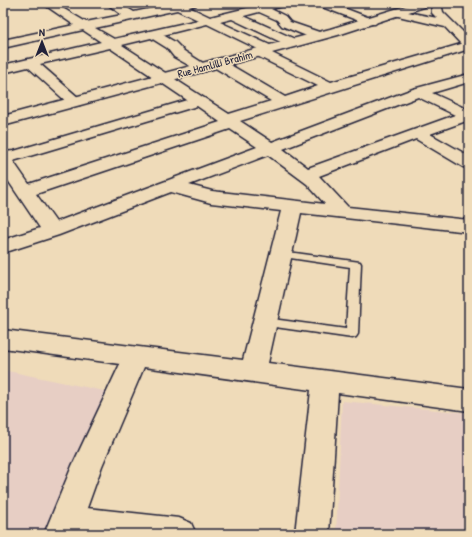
<svg xmlns="http://www.w3.org/2000/svg" width="472" height="537" font-family="'Patrick Hand',sans-serif">
	<style>
		.built { fill: #e7cec4 }
		.lines { fill: none; stroke-linecap: round; stroke-linejoin: round }
		.service-casing { stroke: #22223b; stroke-width: 3 }
		.minor-casing { stroke: #22223b; stroke-width: 3 }
		.tertiary-casing { stroke: #22223b; stroke-width: 3 }
		.service { fill: #efdbb9; fill-rule: evenodd }
		.minor { fill: #efdbb9; fill-rule: evenodd }
		.tertiary { fill: #efdbb9; fill-rule: evenodd }
		.labels { text-anchor: middle; stroke-width: 3; stroke-linejoin: round; paint-order: stroke }
		.far-street-label { font-size: 11px; fill: #22223b; stroke: #efdbb9 }
	</style>
	<rect width="100%" height="100%" fill="#efdbb9"/>
	<filter id="ink" filterUnits="userSpaceOnUse"><feTurbulence type="fractalNoise" baseFrequency=".025" numOctaves="2"/><feDisplacementMap in="SourceGraphic" scale="8" xChannelSelector="R" yChannelSelector="G"/><feConvolveMatrix kernelMatrix="1 2 1 2 8 2 1 2 1" color-interpolation-filters="sRGB"/></filter>
	<g filter="url(#ink)">
		<g class="built">
			<polygon points="3,370 114,393 54,534 3,534"/>
			<polygon points="342,401 469,413 469,534 336,534"/>
		</g>
		<g class="lines">
			<g class="service-casing">
				<polygon id="service" points="281,251 360,262 361,264 358,334 356,337 352,338 261,325 259,322 261,319 265,318 346,329 350,267 277,256 276,254 277,252"/>
			</g>
			<g class="minor-casing">
				<g id="minor">
					<path d="M42,3h12l32,19 36,-7 -16,-12h13l15,9 43,-9h20l-1,2 -7,2 21,10 41,-10 1,-2c4,-1 6,0 10,0 9,-1 18,-2 27,-2l-1,2 -17,4 14,7 5,6 32,11 2,3 -2,3h-8l-32,-13 -5,-6 -18,-8 -15,4 53,24 2,3 -2,3h-8l-57,-27 -12,3 52,24 2,3 -4,3 61,30 130,-38 -16,-17 -51,-12 -2,-2 2,-2 4,-1 39,8 -5,-5 -1,-10h10l2,9 26,26v11l-229,72 32,21 141,-53 56,-15v8l-37,11 37,17v10l-39,14 39,22v12l-6,-1 -47,-28 -97,37 29,31 121,13v12l-168,-19 -33,150 201,26v22l-131,-18 -9,141h-34l16,-144 -167,-23 -42,99 -15,42 92,10 12,5 5,11h-152l28,-68 48,-102 -117,-16v-18l240,30 38,-149 -70,-8 -40,-11 -112,43 -56,18v-13l37,-12 -37,-55v-21l11,-1 173,-51 -77,-52 -70,16 40,35 2,3 -2,3h-10l-42,-38 -25,6v-8l98,-23 -18,-12 -80,18v-8l71,-15zM177,10l21,10 -84,19 -19,-11zM207,24l51,25 -4,3 1,3 63,31 -33,11 -63,-37h-10l-2,3 2,3 59,35 -42,13 -107,-69 29,-7 16,10 7,9 27,15 5,-1 2,-3 -2,-3 -22,-14 -9,-9 -12,-7zM418,97l37,18 -147,53 -25,-19zM197,106l23,16 -191,62 -16,-23zM230,129l27,18 -201,75 -20,-28zM268,155l39,29 18,20 -113,-13 -23,-6z"/>
					<polygon points="316,3 331,3 375,20 377,22 375,24 367,24 317,5"/>
					<polygon points="459,3 469,3 469,8"/>
				</g>
			</g>
			<g class="tertiary-casing">
				<polygon id="tertiary" points="415,3 431,3 430,5 338,35 3,126 3,116 330,29"/>
			</g>
			<use href="#service" class="service"/>
			<use href="#minor" class="minor"/>
			<use href="#tertiary" class="tertiary"/>
		</g>
	</g>
	<g class="labels">
		<g class="far-street-label">
			<text transform="translate(215 64) rotate(-15)" y="4">Rue Hamlilli Brahim</text>
		</g>
	</g>
	<rect width="472" height="537" fill="none" stroke="#efdbb9" stroke-width="16"/>
	<rect x="8" y="8" width="456" height="521" fill="none" stroke="#22223b" stroke-width="1.5" filter="url(#ink)"/>
	<g transform="translate(42 42)" stroke="#efdbb9" stroke-width="3" paint-order="stroke">
	<path d="M0-3L7 15L0 10L-7 15Z" fill="#22223b"/>
	<text y="-6" font-size="11" font-weight="bold" text-anchor="middle" fill="#22223b">N</text>
	</g>
</svg>
